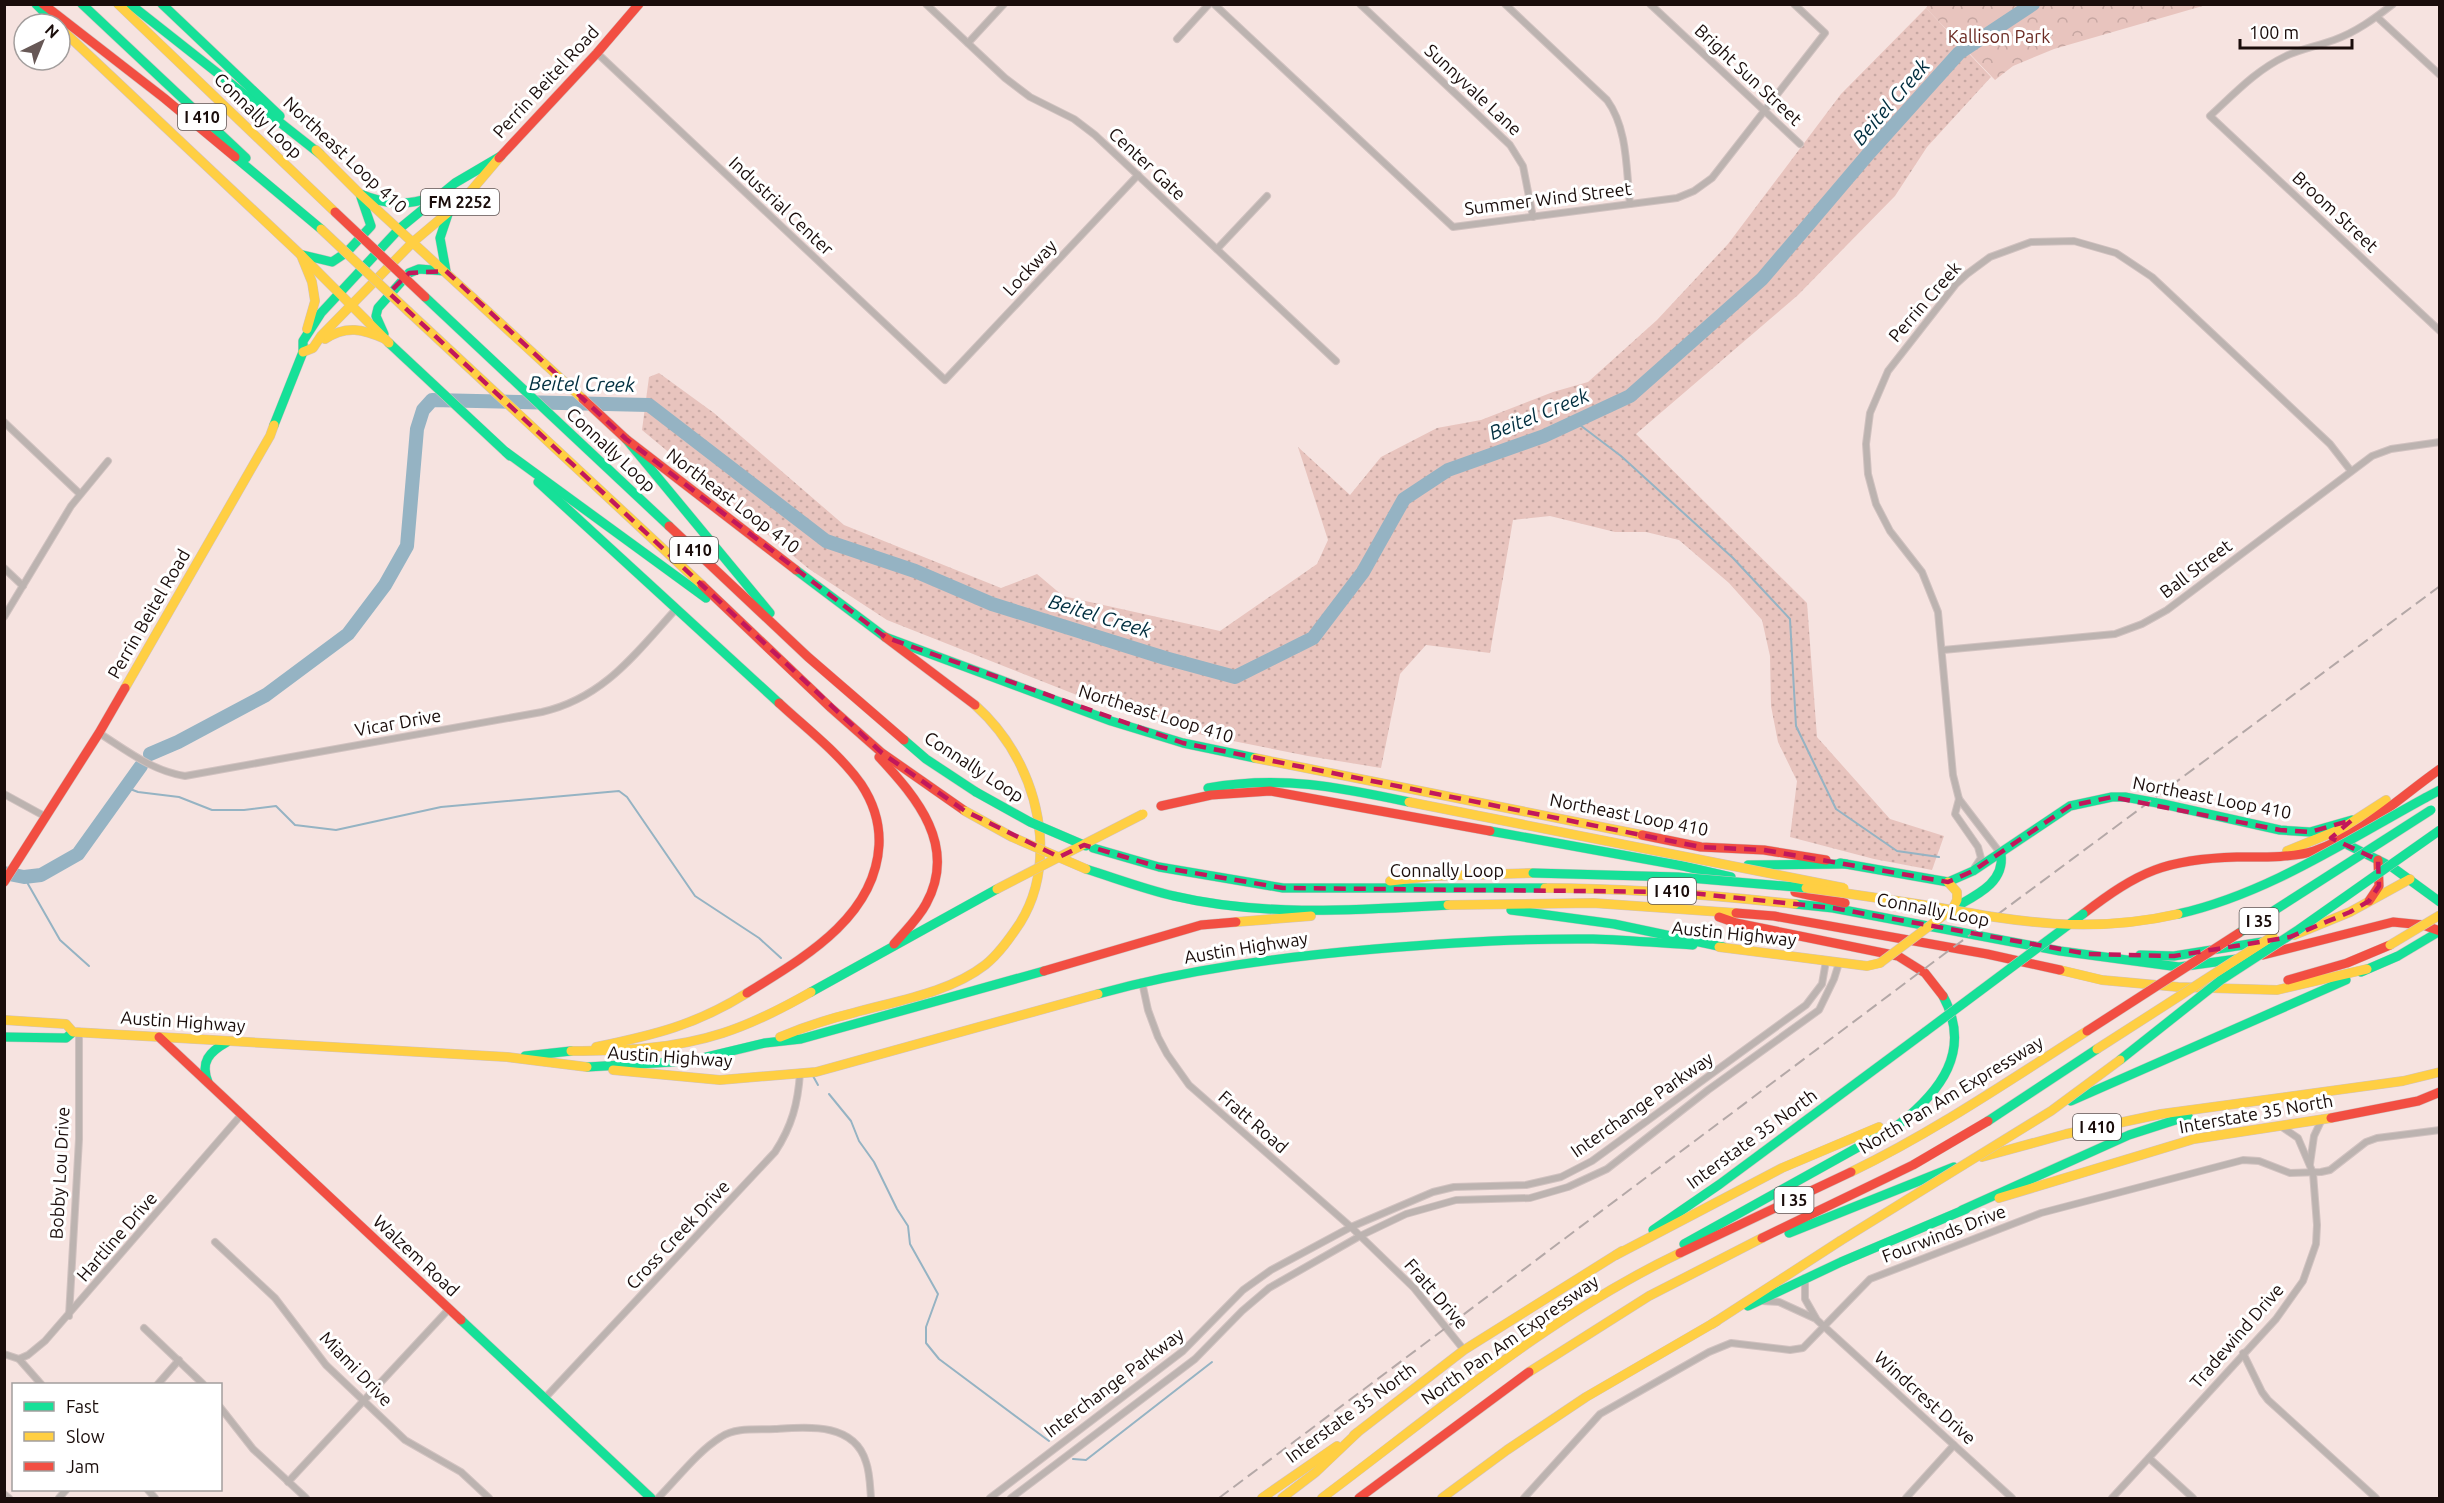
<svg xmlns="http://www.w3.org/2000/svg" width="2444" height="1503" font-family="Ubuntu,sans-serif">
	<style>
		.grass { fill: url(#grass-dots) }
		.park { fill: url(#park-crowns) }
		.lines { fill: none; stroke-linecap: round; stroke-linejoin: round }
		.stream { stroke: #95b3c3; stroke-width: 2 }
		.river { stroke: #95b3c3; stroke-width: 14 }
		.street-casing { stroke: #d1c2c0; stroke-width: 8 }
		.fast-casing { stroke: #d1c2c0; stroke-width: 10 }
		.slow-casing { stroke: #d1c2c0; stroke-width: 10 }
		.jam-casing { stroke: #d1c2c0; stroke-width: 10 }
		.street { stroke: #bcb3b0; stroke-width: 6 }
		.fast { stroke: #16e098; stroke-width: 9 }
		.slow { stroke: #ffcf43; stroke-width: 9 }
		.jam { stroke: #f24e42; stroke-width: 9 }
		.rail { stroke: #b4a8a7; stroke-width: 2; stroke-dasharray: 12 6; stroke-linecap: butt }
		.fast-bridge-casing { stroke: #d1c2c0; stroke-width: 10; stroke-linecap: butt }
		.slow-bridge-casing { stroke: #d1c2c0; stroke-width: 10; stroke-linecap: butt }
		.jam-bridge-casing { stroke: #d1c2c0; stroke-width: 10; stroke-linecap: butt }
		.fast-bridge { stroke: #16e098; stroke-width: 9 }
		.slow-bridge { stroke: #ffcf43; stroke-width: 9 }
		.jam-bridge { stroke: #f24e42; stroke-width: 9 }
		.marked { fill: none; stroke: #c2185b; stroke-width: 4.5; stroke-dasharray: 12 8; stroke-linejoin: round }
		.labels { text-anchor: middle; stroke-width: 6; stroke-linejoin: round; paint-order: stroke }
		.shield { fill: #fff; stroke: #5f5654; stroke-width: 1.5 }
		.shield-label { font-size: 16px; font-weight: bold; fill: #1a0d0b }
		.park-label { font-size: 18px; fill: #6b2b23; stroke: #fff }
		.street-label { font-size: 18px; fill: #1a0d0b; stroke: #fff }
		.water-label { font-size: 20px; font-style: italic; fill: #002e3f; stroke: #fff }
	</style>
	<defs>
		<pattern id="grass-dots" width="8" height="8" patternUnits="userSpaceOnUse" patternTransform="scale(1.5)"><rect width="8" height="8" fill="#e8c4be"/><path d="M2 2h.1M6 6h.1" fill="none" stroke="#c6a7a2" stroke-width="1.8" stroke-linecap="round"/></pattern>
		<pattern id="park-crowns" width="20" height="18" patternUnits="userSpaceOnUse" patternTransform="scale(1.5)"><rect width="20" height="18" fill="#e8c4be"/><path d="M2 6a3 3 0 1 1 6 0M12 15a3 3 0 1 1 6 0" fill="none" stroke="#c6a7a2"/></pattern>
	</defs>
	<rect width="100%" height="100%" fill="#f6e3e0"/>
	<polygon class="grass" points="1926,8 1991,77 1927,147 1895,196 1798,295 1636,434 1807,603 1817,737 1890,819 1944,836 1932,870 1874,859 1790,837 1797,781 1778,742 1771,706 1770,656 1762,620 1729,583 1679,540 1646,532 1615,532 1550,516 1513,520 1490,653 1426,645 1400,674 1381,768 1308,756 1188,732 1097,703 887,620 809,569 642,430 649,377 659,373 714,413 844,525 1001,588 1037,574 1063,596 1220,631 1317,564 1328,540 1298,447 1350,495 1381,457 1437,428 1481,420 1553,392 1588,382 1657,320 1728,244 1841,94"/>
	<polygon class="park" points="1928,5 1928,4 2206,5 2054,49 2013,66 1995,80 1926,8"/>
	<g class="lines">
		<g class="stream">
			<polyline points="1576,422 1621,456 1733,558 1790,619 1796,726 1836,809 1897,851 1939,857"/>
			<polyline points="125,787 138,792 179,797 212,810 244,810 276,806 295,825 336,830 441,807 619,791 627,797 695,896 759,938 781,958"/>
			<polyline points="24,877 60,940 89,966"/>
			<polyline points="813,1076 818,1085"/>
			<polyline points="829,1094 851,1121 859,1141 874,1162 897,1209 908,1226 910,1244 938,1294 926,1327 926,1343 939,1359 1049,1441"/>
			<polyline points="1073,1459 1086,1460 1212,1362"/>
		</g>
		<g class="river">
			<polyline points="150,754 178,742 266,695 348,634 385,585 407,546 417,429 423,410 432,400 649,405 826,541 915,571 992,604 1165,658 1235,677 1313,638 1363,572 1404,499 1448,470 1544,436 1630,396 1762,279 1870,152 1959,53 2033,4"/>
			<polyline points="4,873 24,877 41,875 78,854 141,766"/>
		</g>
		<g class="street-casing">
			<g id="street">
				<polyline points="926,4 1005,78 1030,97 1074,119 1095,135 1336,361"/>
				<polyline points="1214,4 1453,227 1677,198 1694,191 1712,178 1825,33 1794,4"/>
				<polyline points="1360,4 1510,145 1523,166 1533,217"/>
				<path d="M1505,4l102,96c21,29 19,69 23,104"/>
				<polyline points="1650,4 1800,144"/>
				<path d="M2393,4c-19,15 -37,28 -59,36 -16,6 -33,9 -48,16 -30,14 -52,38 -76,60l230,215"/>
				<polyline points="2377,17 2440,75"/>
				<polyline points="1177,39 1209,4"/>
				<polyline points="968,43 1004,4"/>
				<polyline points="597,53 945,380 1138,175"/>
				<polyline points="1217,249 1267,196"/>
				<polyline points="4,422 80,494"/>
				<polyline points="4,568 23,586"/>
				<polyline points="4,617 71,506 108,461"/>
				<polyline points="1943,650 2115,634 2142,624 2167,610 2372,456 2391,449 2440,442"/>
				<path d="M99,733c27,17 53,38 86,43l357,-64c62,-14 94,-59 134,-103"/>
				<polyline points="4,794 46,817"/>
				<polyline points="1959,799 1955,814 1978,847 1981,858 1975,867"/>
				<polyline points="2001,854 1959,799 1953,775 1938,612 1922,572 1890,531 1876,504 1868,474 1866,444 1870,413 1888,371 1956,284 1967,274 1990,257 2031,242 2074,241 2116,253 2152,277 2330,444 2351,471"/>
				<polyline points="1142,982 1148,1010 1158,1037 1167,1054 1189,1085 1351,1227 1414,1288 1464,1350"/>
				<polyline points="2310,1164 2314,1136 2322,1119"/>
				<polyline points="215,1242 275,1298 326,1365 405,1440 461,1472 489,1498"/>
				<polyline points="1805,1278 1805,1299 1817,1320 2012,1498"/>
				<polyline points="1762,1301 1779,1302 1814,1318"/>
				<polyline points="69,1316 79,1139 79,1032"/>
				<polyline points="144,1328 203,1384"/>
				<polyline points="2243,1353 2262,1392 2268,1400 2376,1498"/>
				<polyline points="4,1354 19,1359 28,1355 45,1341 241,1115"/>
				<polyline points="19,1359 41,1384"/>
				<polyline points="158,1384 179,1360"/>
				<path d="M544,1399l231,-247c17,-26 23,-49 25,-79"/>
				<polyline points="220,1407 253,1449 306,1498"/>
				<polyline points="2149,1458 2193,1498"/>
				<polyline points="288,1482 448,1310"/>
				<polyline points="148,1490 155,1498"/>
				<polyline points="4,1494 9,1498"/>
				<polyline points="59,1498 66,1490"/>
				<path d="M658,1498c20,-20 39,-46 63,-61 15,-10 36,-7 54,-8 32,-2 79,-7 91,33 4,11 4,25 5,36"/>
				<polyline points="990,1498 1183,1351 1243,1290 1271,1270 1351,1227 1433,1192 1454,1187 1526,1185 1561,1177 1592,1161 1806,1005 1822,984 1826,961"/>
				<polyline points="1011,1498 1195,1359 1242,1311 1269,1288 1360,1236 1406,1214 1456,1200 1530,1198 1568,1187 1607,1169 1708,1090 1819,1010 1834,979 1839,963"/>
				<polyline points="1524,1498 1600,1414 1709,1352 1731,1343 1790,1350 1803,1348 1870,1279 2041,1213 2243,1160 2259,1161 2290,1173 2321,1172 2330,1170 2366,1142 2377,1138 2440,1130"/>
				<polyline points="1906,1498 1954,1445"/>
				<polyline points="2112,1498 2276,1319 2303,1281 2316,1244 2317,1225 2313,1173 2298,1138 2282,1127"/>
			</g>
		</g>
		<g class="fast-casing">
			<g id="fast">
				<polyline points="36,4 56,24"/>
				<polyline points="82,4 246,158"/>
				<polyline points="130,4 320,154"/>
				<polyline points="162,4 280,116"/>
				<polyline points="235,157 321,229"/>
				<path d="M360,194c27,11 46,12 73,3"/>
				<polyline points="303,255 332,262 347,252 371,226 361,197"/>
				<polyline points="446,271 440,238 448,214"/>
				<polyline points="425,297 669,526"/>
				<polyline points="384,334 376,316 378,308 409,273 419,269 445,271"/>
				<polyline points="389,343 510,456"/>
				<polyline points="274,425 303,352 303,341 321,313 399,229 455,183 501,156"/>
				<polyline points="626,439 770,613"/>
				<polyline points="506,452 706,598"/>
				<polyline points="538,482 779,703"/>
				<polyline points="796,570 885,637 1111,721 1183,743 1255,758"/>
				<polyline points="904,740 926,759 976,792"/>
				<path d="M1208,788c73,-13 130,-1 201,14"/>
				<polyline points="2425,798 2440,790"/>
				<polyline points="1490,831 1683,866 1731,877"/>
				<polyline points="2340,841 2392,867 2440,902"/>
				<polyline points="1093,848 1159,867 1283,888 1545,888"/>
				<polyline points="1840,863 1948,882 1973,871 2070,806 2112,797 2125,797 2163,804 2280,830 2310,832 2352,820"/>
				<polyline points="1748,865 1846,864"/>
				<path d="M1086,869c29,9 58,20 88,27 89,21 183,14 274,9"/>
				<polyline points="1795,904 1833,908 2060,951 2179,967 2237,959"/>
				<path d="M1952,909c22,-13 53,-25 49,-55"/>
				<polyline points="1511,910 1614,924 1723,947"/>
				<polyline points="2140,955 2174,956 2262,942"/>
				<polyline points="2361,972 2398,956 2440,931"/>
				<polyline points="811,992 997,889"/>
				<path d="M1098,994c90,-25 184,-37 277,-45 73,-6 146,-11 218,-10 33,1 67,4 100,6"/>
				<polyline points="4,1037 66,1038 73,1032"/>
				<polyline points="525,1056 571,1051"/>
				<polyline points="587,1067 690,1061 765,1043 801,1039 1044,971"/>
				<path d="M208,1082c-8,-20 1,-30 19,-40"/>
				<polyline points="2071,1101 2346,980"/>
				<polyline points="1988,1121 2097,1049"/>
				<polyline points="1962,1210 2129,1135 2188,1116"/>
				<polyline points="1653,1230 1720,1184 1925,1032"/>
				<polyline points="1789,1233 1954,1167"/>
				<path d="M1684,1244l214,-119c42,-33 75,-74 45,-129"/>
				<polyline points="1748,1306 1841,1262 1966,1209"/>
				<polyline points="461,1320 651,1498"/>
			</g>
		</g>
		<g class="slow-casing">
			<g id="slow">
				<polyline points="118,4 335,212"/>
				<polyline points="60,28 301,255 389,343"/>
				<polyline points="316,150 360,194 583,399"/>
				<polyline points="301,255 312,282 315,301 307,329"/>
				<polyline points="409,312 702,585"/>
				<path d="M325,339c21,-14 38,-10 60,0"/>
				<polyline points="303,352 313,348 321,336 413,242 465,198 499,158"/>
				<polyline points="125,688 270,436 274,425"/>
				<polyline points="1255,758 1642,835"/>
				<polyline points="2287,851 2341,829 2386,800"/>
				<polyline points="1390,881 1434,876 1533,873"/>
				<polyline points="1948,882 1957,892 1957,900 1953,908"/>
				<path d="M1545,888c84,0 167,7 250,16"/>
				<polyline points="1448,905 1593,903 1736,913"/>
				<polyline points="1236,922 1311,916"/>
				<polyline points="2294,935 2350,912 2410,879"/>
				<polyline points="1719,947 1867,966 1880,963"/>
				<polyline points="2060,970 2102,980 2178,987 2277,990 2367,969"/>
				<polyline points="4,1020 66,1024 73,1032 507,1057 587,1067"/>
				<path d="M780,1037c24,-10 48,-18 73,-24 43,-12 96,-20 132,-48 14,-11 25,-27 35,-42 17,-27 22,-55 20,-87 -4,-50 -27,-97 -65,-131"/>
				<path d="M596,1047c58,-12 100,-22 151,-54"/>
				<path d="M571,1051c51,0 103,-2 152,-18 31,-10 60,-25 88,-41"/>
				<polyline points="613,1070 720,1080 816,1072 1098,994"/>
				<polyline points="1982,1157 2066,1134 2161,1114 2403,1081 2440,1072"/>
				<path d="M1851,1172c83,-40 159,-92 236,-141"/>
				<polyline points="1999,1198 2194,1139 2331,1118"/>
				<polyline points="1616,1255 1782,1168 1879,1127"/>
				<polyline points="1712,1324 1840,1241"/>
				<polyline points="1529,1372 1649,1296 1762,1238"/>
				<polyline points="1354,1435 1464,1350 1622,1251"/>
				<polyline points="1262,1498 1337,1446"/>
				<polyline points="1282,1498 1316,1472 1357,1433"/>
				<path d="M1322,1498c115,-86 228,-183 358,-245"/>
				<polyline points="1442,1498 1507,1450 1586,1397 1717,1321"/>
			</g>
		</g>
		<g class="jam-casing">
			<g id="jam">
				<polyline points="43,4 164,98 235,157"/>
				<polyline points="499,158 597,53 639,4"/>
				<polyline points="583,399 626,439 796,570"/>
				<polyline points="669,526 808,657 904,740"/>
				<polyline points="702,585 831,708 882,753 965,811"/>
				<polyline points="885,637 975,705"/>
				<path d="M879,757c38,41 79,89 47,147 -8,15 -21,27 -32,40"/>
				<polyline points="1161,806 1211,795 1270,791 1490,831"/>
				<polyline points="1642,835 1701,847 1764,850 1826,860"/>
				<polyline points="4,882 99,733 125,688"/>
				<polyline points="1795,892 1845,903"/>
				<polyline points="2369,901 2379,886 2378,860"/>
				<polyline points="1736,913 1774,916 1987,954 2060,970"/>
				<path d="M2083,914c56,-43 83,-55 154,-57 22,0 56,1 77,-6 47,-16 86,-54 126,-82"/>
				<polyline points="1719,917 1736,923 1898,956 1925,973 1943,996"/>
				<polyline points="2263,955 2393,922 2423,925 2440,931"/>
				<polyline points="1044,971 1201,925 1236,922"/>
				<polyline points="2288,980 2347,963 2390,945"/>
				<path d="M747,993c56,-35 128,-75 132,-148 1,-22 -6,-43 -18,-61 -22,-31 -54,-55 -82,-81"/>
				<polyline points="159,1037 461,1320"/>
				<polyline points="2331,1118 2418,1101 2440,1092"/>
				<polyline points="1762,1238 1913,1165 1988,1121"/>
				<polyline points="1680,1253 1851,1172"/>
				<polyline points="1359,1498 1529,1372"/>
			</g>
		</g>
		<use href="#street" class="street"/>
		<use href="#fast" class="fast"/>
		<use href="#slow" class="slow"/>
		<use href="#jam" class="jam"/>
		<polyline class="rail" points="1219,1498 1912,978 2440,586"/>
		<g class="fast-bridge-casing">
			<g id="fast-bridge">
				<polyline points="976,792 1030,822 1086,846"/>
				<polyline points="1533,873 1678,877 1806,888"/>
				<path d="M2178,914c89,-20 168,-73 247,-116"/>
				<polyline points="2239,933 2431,810"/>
				<polyline points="1925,1032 2083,914"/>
				<polyline points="2120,1060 2221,980 2298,930 2440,830"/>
			</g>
		</g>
		<g class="slow-bridge-casing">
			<g id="slow-bridge">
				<polyline points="321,229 409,312"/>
				<polyline points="1409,802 1844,888"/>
				<polyline points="965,811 1012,837 1086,869"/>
				<path d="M1806,888c39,5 79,11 118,17 90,16 162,30 254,9"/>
				<polyline points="997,889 1143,814"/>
				<polyline points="2390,945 2440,915"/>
				<polyline points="1880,963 1944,915"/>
				<polyline points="2097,1049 2273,936"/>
				<polyline points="1840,1241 2051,1111 2120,1060"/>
			</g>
		</g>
		<g class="jam-bridge-casing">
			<g id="jam-bridge">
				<polyline points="335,212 425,297"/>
				<polyline points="2087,1031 2239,933"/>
			</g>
		</g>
		<use href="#fast-bridge" class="fast-bridge"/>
		<use href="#slow-bridge" class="slow-bridge"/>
		<use href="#jam-bridge" class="jam-bridge"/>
	</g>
	<path class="marked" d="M446,271l180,168 259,198 298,106 518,104 63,3 184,32 25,-11 97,-65 42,-9 168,33 30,2 42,-12 -21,18 47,22 1,26 -10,15 -19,11 -60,25 -116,19 -86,-2 -255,-46 -152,-16 -398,-4 -124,-21 -75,-22 -25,12 -94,-46 -83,-58 -493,-460 20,-20z"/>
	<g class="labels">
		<g class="shield">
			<rect x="178" y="104" width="48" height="26" rx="4.5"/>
			<rect x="421" y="189" width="78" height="26" rx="4.5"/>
			<rect x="670" y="537" width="48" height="26" rx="4.5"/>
			<rect x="1648" y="878" width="48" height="26" rx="4.5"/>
			<rect x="2239.5" y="908" width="39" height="26" rx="4.5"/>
			<rect x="2073" y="1114" width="48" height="26" rx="4.5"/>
			<rect x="1774.5" y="1187" width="39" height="26" rx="4.5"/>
		</g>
		<g class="shield-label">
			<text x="202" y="123">I 410</text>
			<text x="460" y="208">FM 2252</text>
			<text x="694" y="556">I 410</text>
			<text x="1672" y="897">I 410</text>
			<text x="2259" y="927">I 35</text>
			<text x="2097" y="1133">I 410</text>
			<text x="1794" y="1206">I 35</text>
		</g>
		<g class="park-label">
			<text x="1999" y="43">Kallison Park</text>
		</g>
		<g class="street-label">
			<text transform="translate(1748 75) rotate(43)" y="6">Bright Sun Street</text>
			<text transform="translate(546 82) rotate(-47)" y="6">Perrin Beitel Road</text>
			<text transform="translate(1473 90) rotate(43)" y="6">Sunnyvale Lane</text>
			<text transform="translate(258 116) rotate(44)" y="6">Connally Loop</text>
			<text transform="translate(345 155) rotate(43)" y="6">Northeast Loop 410</text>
			<text transform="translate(1147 164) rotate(43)" y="6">Center Gate</text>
			<text transform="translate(1548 199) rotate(-7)" y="6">Summer Wind Street</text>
			<text transform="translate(781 206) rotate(43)" y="6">Industrial Center</text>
			<text transform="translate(2335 212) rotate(43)" y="6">Broom Street</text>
			<text transform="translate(1030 268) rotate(-47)" y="6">Lockway</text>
			<text transform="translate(1925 302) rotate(-49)" y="6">Perrin Creek</text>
			<text transform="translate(611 450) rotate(43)" y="6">Connally Loop</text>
			<text transform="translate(733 501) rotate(37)" y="6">Northeast Loop 410</text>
			<text transform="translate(2196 569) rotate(-37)" y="6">Ball Street</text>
			<text transform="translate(149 614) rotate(-60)" y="6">Perrin Beitel Road</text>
			<text transform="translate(1156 714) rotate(17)" y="6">Northeast Loop 410</text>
			<text transform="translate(398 723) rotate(-10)" y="6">Vicar Drive</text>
			<text transform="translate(974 767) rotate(33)" y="6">Connally Loop</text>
			<text transform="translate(2212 798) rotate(11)" y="6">Northeast Loop 410</text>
			<text transform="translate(1629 815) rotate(11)" y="6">Northeast Loop 410</text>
			<text x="1447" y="877">Connally Loop</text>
			<text transform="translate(1933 910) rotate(11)" y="6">Connally Loop</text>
			<text transform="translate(1734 934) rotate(6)" y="6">Austin Highway</text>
			<text transform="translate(1246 948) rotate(-9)" y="6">Austin Highway</text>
			<text transform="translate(183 1022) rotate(4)" y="6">Austin Highway</text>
			<text transform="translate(670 1057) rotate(4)" y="6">Austin Highway</text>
			<text transform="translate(1951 1095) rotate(-31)" y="6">North Pan Am Expressway</text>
			<text transform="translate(1642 1105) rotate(-35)" y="6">Interchange Parkway</text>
			<text transform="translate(2256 1114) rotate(-10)" y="6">Interstate 35 North</text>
			<text transform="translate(1253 1122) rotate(41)" y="6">Fratt Road</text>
			<text transform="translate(1752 1139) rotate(-36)" y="6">Interstate 35 North</text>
			<text transform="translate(60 1173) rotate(-87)" y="6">Bobby Lou Drive</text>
			<text transform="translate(1944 1234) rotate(-21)" y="6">Fourwinds Drive</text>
			<text transform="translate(678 1235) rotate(-47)" y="6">Cross Creek Drive</text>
			<text transform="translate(117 1237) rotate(-49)" y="6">Hartline Drive</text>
			<text transform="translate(416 1256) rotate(43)" y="6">Walzem Road</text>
			<text transform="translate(1436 1294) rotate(49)" y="6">Fratt Drive</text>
			<text transform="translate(2237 1336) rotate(-49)" y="6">Tradewind Drive</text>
			<text transform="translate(1510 1340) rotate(-35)" y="6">North Pan Am Expressway</text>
			<text transform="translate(356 1369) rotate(46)" y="6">Miami Drive</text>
			<text transform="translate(1114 1383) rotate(-37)" y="6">Interchange Parkway</text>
			<text transform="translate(1925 1398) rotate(42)" y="6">Windcrest Drive</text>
			<text transform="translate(1351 1413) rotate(-36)" y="6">Interstate 35 North</text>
		</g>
		<g class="water-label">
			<text transform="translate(1891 102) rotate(-49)" y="7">Beitel Creek</text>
			<text transform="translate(582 384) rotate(1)" y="7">Beitel Creek</text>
			<text transform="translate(1539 414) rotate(-22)" y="7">Beitel Creek</text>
			<text transform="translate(1100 616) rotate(17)" y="7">Beitel Creek</text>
		</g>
	</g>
	<rect width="2444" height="1503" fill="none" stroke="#1a0d0b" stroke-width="12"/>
	<rect x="12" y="1383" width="210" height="108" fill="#ffffff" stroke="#a39e9d" stroke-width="1.5"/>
	<rect x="24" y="1402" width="30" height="9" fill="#16e098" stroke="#a39e9d" stroke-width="1.5"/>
	<text x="66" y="1413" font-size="18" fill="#1a0d0b">Fast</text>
	<rect x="24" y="1432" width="30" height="9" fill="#ffcf43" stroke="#a39e9d" stroke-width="1.5"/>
	<text x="66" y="1443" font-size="18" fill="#1a0d0b">Slow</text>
	<rect x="24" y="1462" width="30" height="9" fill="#f24e42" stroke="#a39e9d" stroke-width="1.5"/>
	<text x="66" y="1473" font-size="18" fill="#1a0d0b">Jam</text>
	<g transform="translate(42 42) rotate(43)"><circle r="28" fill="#ffffff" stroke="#a39e9d" stroke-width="1.5"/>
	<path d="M0-4.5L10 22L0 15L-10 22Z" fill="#675856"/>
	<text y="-9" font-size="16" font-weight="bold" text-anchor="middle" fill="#1a0d0b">N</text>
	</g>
	<path d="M2240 39v9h112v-9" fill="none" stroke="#1a0d0b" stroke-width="3"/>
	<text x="2249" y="39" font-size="18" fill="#1a0d0b" stroke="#ffffff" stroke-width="4.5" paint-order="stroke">100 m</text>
</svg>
